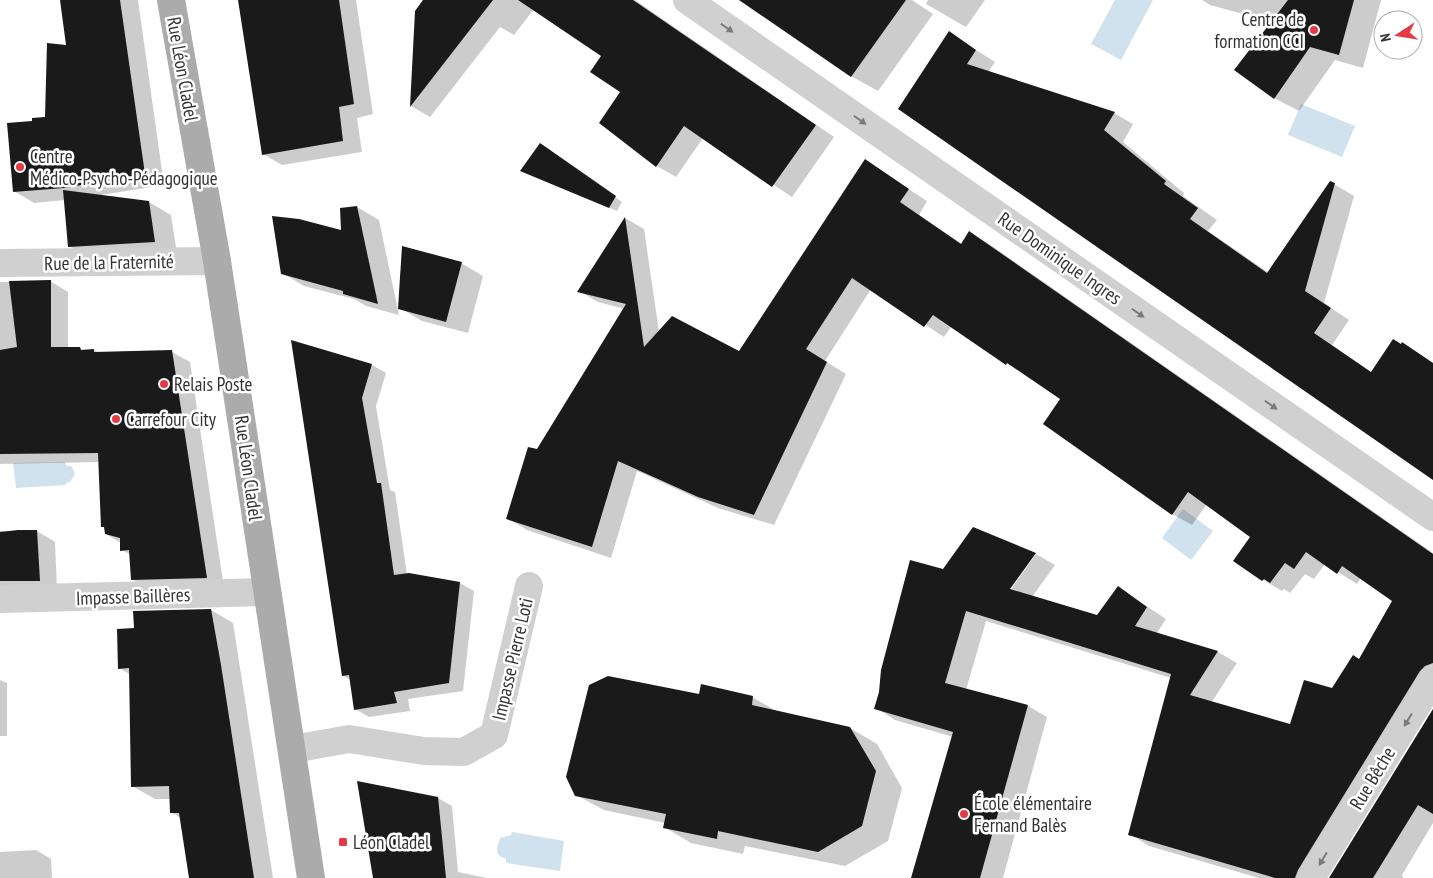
<svg xmlns="http://www.w3.org/2000/svg" width="1433" height="878" font-family="'PT Sans Narrow',sans-serif">
	<style>
		.water { fill: #cfe2ee }
		.shadow { fill: #0003 }
		.building { fill: #1a1a1a }
		.lines { fill: none; stroke-linecap: round; stroke-linejoin: round }
		.minor { stroke: #d0d0d0; stroke-width: 28 }
		.tertiary { stroke: #d0d0d0; stroke-width: 28 }
		.primary { stroke: #ababab; stroke-width: 28 }
		.oneway { fill: #7a7a7a }
		.poi-dot { fill: #e63946; stroke: #fff; stroke-width: 2 }
		.labels { text-anchor: middle; stroke-width: 5; stroke-linejoin: round; paint-order: stroke }
		.poi-label { font-size: 19px; fill: #333; stroke: #fff; text-anchor: start }
		.street-label { font-size: 19px; fill: #333; stroke: #fff }
	</style>
	<rect width="100%" height="100%" fill="#fff"/>
	<g class="water">
		<polygon points="1115,0 1153,0 1121,60 1091,44"/>
		<polygon points="1301,104 1355,126 1342,157 1288,135"/>
		<polygon points="65,462 66,465 72,467 75,474 70,482 66,483 66,485 16,488 13,463"/>
		<polygon points="1183,509 1213,531 1191,560 1162,538"/>
		<polygon points="512,832 564,841 560,871 506,863 506,859 498,855 497,848 500,838 511,835"/>
	</g>
	<g class="shadow">
		<polygon points="67,0 138,0 164,185 101,195 149,202 171,215 177,254 91,259 69,246 65,200 34,203 14,191 33,122 46,118 68,46"/>
		<polygon points="239,0 356,0 373,114 357,118 362,152 282,165 263,154"/>
		<polygon points="425,0 635,0 834,137 792,197 703,138 676,177 657,166 600,123 622,91 603,56 534,9 514,35 500,27 430,117 411,106 416,12"/>
		<polygon points="742,0 912,0 933,14 878,91 851,76"/>
		<polygon points="928,0 985,0 966,27 926,4"/>
		<polygon points="1202,0 1381,0 1363,68 1335,60 1299,111 1274,98 1273,22 1210,5"/>
		<polygon points="949,33 995,62 988,72 1114,113 1133,124 1123,142 1184,193 1183,196 1217,220 1208,231 1269,273 1334,184 1354,196 1324,303 1349,320 1332,345 1372,373 1403,344 1433,363 1433,478 899,109"/>
		<polygon points="548,149 622,202 617,211 522,171"/>
		<polygon points="865,161 927,201 919,215 962,244 970,233 989,244 1433,553 1433,692 1319,878 1259,878 1149,846 1130,834 1171,678 986,621 966,690 1028,706 1047,717 1003,878 913,878 953,737 895,720 876,708 943,570 973,528 1036,554 1034,554 1005,594 1007,595 1036,554 1055,565 1032,597 1098,616 1119,588 1166,619 1157,633 1218,652 1237,663 1211,703 1291,726 1333,690 1360,660 1394,601 1361,578 1357,584 1325,564 1314,579 1305,574 1290,593 1284,589 1282,591 1263,580 1235,560 1251,537 1207,504 1192,525 1172,514 1062,398 952,326 944,337 871,289 825,361 846,374 774,525 718,508 637,471 611,558 527,530 507,518 537,450 625,309 598,302 579,291 625,218 644,229 659,332 740,352"/>
		<polygon points="357,207 379,220 399,315 366,306 354,299 304,286 282,273 342,231"/>
		<polygon points="461,263 483,276 468,333 422,321 400,308"/>
		<polygon points="50,281 68,292 68,349 94,350 99,353 172,352 190,362 224,588 150,589 132,579 131,555 122,550 121,543 106,534 106,528 102,526 100,462 0,464 0,282"/>
		<polygon points="293,342 372,365 386,373 376,406 390,490 395,492 407,575 460,583 474,591 463,691 408,699 410,711 369,717 355,709 351,680 343,676"/>
		<polygon points="0,531 37,531 55,542 57,590 0,592"/>
		<polygon points="211,610 233,623 273,878 190,878 181,818 171,812 171,799 155,799 132,786 131,675 119,668 135,630"/>
		<polygon points="0,680 7,683 7,736 0,736"/>
		<polygon points="700,695 752,697 778,712 850,728 877,744 902,788 888,841 845,866 745,846 743,854 691,843 664,827 665,823 604,810 576,795"/>
		<polygon points="1433,711 1433,823 1402,875 1403,878 1329,878"/>
		<polygon points="438,798 452,806 458,872 487,878 374,878"/>
		<polygon points="36,850 51,859 52,878 0,878 0,852"/>
	</g>
	<g class="building">
		<polygon points="60,0 120,0 145,174 64,188 13,192 7,123 32,121 32,118 45,117 47,43 66,45"/>
		<polygon points="238,0 339,0 354,104 339,107 343,141 262,155"/>
		<polygon points="423,0 493,0 410,107 415,11"/>
		<polygon points="518,0 633,0 816,125 772,187 684,126 656,167 599,123 620,92 590,72 601,56"/>
		<polygon points="739,0 906,0 851,77"/>
		<polygon points="1288,0 1354,0 1339,55 1310,47 1274,99 1234,70"/>
		<polygon points="949,31 976,50 967,64 1115,112 1104,130 1166,181 1164,184 1198,208 1190,219 1267,273 1330,181 1335,183 1305,291 1331,308 1314,333 1371,372 1393,339 1401,344 1402,342 1433,363 1433,480 898,109"/>
		<polygon points="540,143 616,196 609,208 520,171"/>
		<polygon points="865,159 909,189 900,202 961,244 969,231 1433,554 1433,663 1425,666 1420,671 1298,870 1295,878 1275,878 1128,835 1171,674 966,611 945,683 1028,705 980,878 911,878 953,732 874,709 879,692 881,670 910,560 943,569 973,527 1036,553 1010,589 1097,615 1118,586 1147,607 1135,626 1218,651 1190,695 1290,724 1304,680 1332,688 1353,655 1359,659 1392,601 1342,566 1337,574 1306,552 1294,569 1285,563 1270,583 1264,579 1262,581 1233,561 1250,537 1188,492 1172,515 1043,424 1060,399 1007,363 1006,365 933,315 924,327 852,278 806,349 827,362 754,515 698,497 618,461 592,547 506,519 528,447 537,449 626,304 577,292 625,217 644,347 672,316 739,351"/>
		<polygon points="63,190 149,201 155,242 68,247"/>
		<polygon points="357,206 378,304 343,294 343,291 281,274 272,216 299,219 341,230 340,208"/>
		<polygon points="402,246 462,262 446,322 398,309"/>
		<polygon points="51,280 51,347 80,347 81,350 94,349 94,352 172,350 207,578 131,580 129,550 120,551 120,538 105,534 104,527 101,527 98,453 0,454 0,350 17,347 9,281"/>
		<polygon points="291,340 372,364 362,398 377,483 381,483 394,575 409,573 460,582 449,683 394,692 397,703 354,710 349,675 342,676"/>
		<polygon points="18,530 37,530 40,581 0,581 0,532"/>
		<polygon points="211,609 221,665 254,878 189,878 179,813 170,813 169,786 131,787 129,668 118,669 117,629 134,628 133,611"/>
		<polygon points="608,676 699,694 701,684 753,696 752,705 850,727 876,771 862,826 818,852 718,831 717,839 663,828 666,814 575,796 566,777 589,685"/>
		<polygon points="1433,709 1433,814 1418,805 1373,878 1329,878"/>
		<polygon points="357,781 438,797 446,878 373,878"/>
	</g>
	<g class="lines">
		<g class="minor">
			<polyline points="0,263 217,261"/>
			<polyline points="0,599 267,592"/>
			<polyline points="293,749 349,739 424,751 464,752 494,735 529,586"/>
		</g>
		<g class="tertiary">
			<polyline points="687,0 1433,517"/>
			<polyline points="1311,878 1433,679"/>
		</g>
		<polyline class="primary" points="171,0 217,261 311,878"/>
	</g>
	<defs><path id="oneway-solid" d="M-6-.8H1V-3.2L6.5 0L1 3.2V.8H-6Z" transform="scale(1.25)"/></defs>
	<g class="oneway">
		<use href="#oneway-solid" transform="translate(727 28) rotate(35)"/>
		<use href="#oneway-solid" transform="translate(860 120) rotate(35)"/>
		<use href="#oneway-solid" transform="translate(1138 313) rotate(35)"/>
		<use href="#oneway-solid" transform="translate(1271 405) rotate(35)"/>
		<use href="#oneway-solid" transform="translate(1408 720) rotate(121)"/>
		<use href="#oneway-solid" transform="translate(1323 859) rotate(121)"/>
	</g>
	<g class="poi-dot">
		<circle cx="1314" cy="30" r="5"/>
		<circle cx="20" cy="167" r="5"/>
		<circle cx="164" cy="384" r="5"/>
		<circle cx="116" cy="419" r="5"/>
		<circle cx="964" cy="814" r="5"/>
		<rect x="338" y="837" width="10" height="10" rx="2.5"/>
	</g>
	<g class="labels">
		<g class="poi-label">
			<text x="1304" y="26" text-anchor="end">Centre de<tspan x="1304" dy="22">formation CCI</tspan></text>
			<text x="30" y="163">Centre<tspan x="30" dy="22">Médico-Psycho-Pédagogique</tspan></text>
			<text x="174" y="391">Relais Poste</text>
			<text x="126" y="426">Carrefour City</text>
			<text x="974" y="810">École élémentaire<tspan x="974" dy="22">Fernand Balès</tspan></text>
			<text x="353" y="849">Léon Cladel</text>
		</g>
		<g class="street-label">
			<text transform="translate(183 69) rotate(80)" y="7">Rue Léon Cladel</text>
			<text transform="translate(1060 258) rotate(35)" y="7">Rue Dominique Ingres</text>
			<text transform="translate(109 262) rotate(-1)" y="7">Rue de la Fraternité</text>
			<text transform="translate(249 468) rotate(82)" y="7">Rue Léon Cladel</text>
			<text transform="translate(133 596) rotate(-2)" y="7">Impasse Baillères</text>
			<text transform="translate(512 659) rotate(-77)" y="7">Impasse Pierre Loti</text>
			<text transform="translate(1372 778) rotate(-59)" y="7">Rue Bêche</text>
		</g>
	</g>
	<g transform="translate(1398 35) rotate(258)"><circle r="24" fill="#ffffff" stroke="#adadad"/>
	<path d="M0-4L9 19L0 12L-9 19Z" fill="#e63946"/>
	<text y="-8" font-size="14" font-weight="bold" text-anchor="middle" fill="#333333">N</text>
	</g>
</svg>
